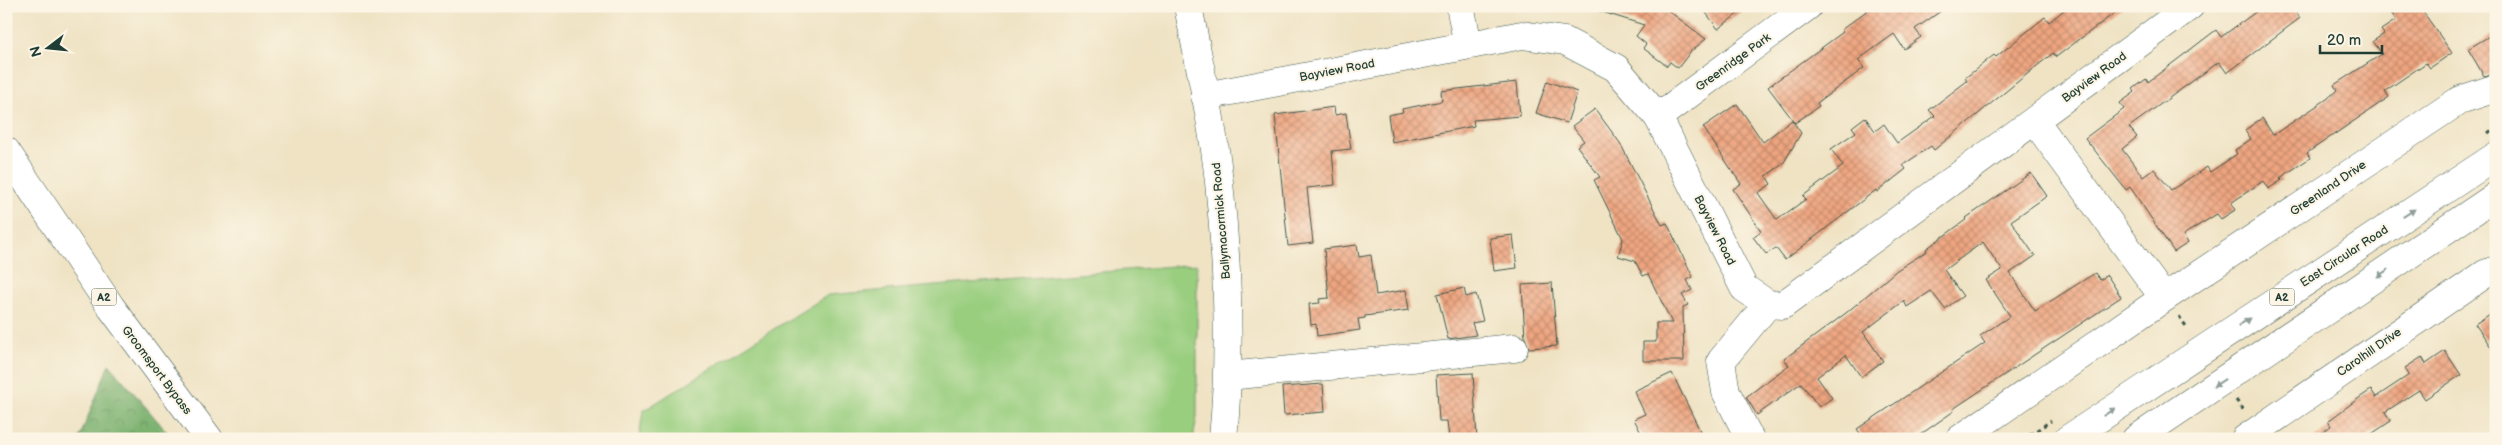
<svg xmlns="http://www.w3.org/2000/svg" width="2502" height="445" font-family="'Balsamiq Sans',sans-serif">
	<style>
		.green { fill: #99ce7f; stroke: #5c865a }
		.forest { fill: url(#forest-crowns); stroke: #4c7751 }
		.building { fill: url(#building-cross-hatch) }
		.lines { fill: none; stroke-linecap: round; stroke-linejoin: round }
		.minor-casing { stroke: #3e564a; stroke-width: 29 }
		.major-casing { stroke: #3e564a; stroke-width: 29 }
		.highway-casing { stroke: #3e564a; stroke-width: 29 }
		.path { stroke: #3e564a; stroke-width: 3; stroke-dasharray: 4 4; stroke-linecap: butt }
		.minor { stroke: #fff; stroke-width: 28 }
		.major { stroke: #fff; stroke-width: 28 }
		.highway { stroke: #fff; stroke-width: 28 }
		.oneway { fill: #8f9e9a }
		.labels { text-anchor: middle; stroke-width: 4; stroke-linejoin: round; paint-order: stroke }
		.shield { fill: #fcf5e5; stroke: #617469; stroke-width: 1 }
		.shield-label { font-size: 11px; font-weight: bold; fill: #1f3d34 }
		.street-label { font-size: 12px; fill: #1f3d34; stroke: #fcf5e5 }
	</style>
	<defs>
		<pattern id="forest-crowns" width="20" height="18" patternUnits="userSpaceOnUse" patternTransform="scale(1.25)"><rect width="20" height="18" fill="#7ab16e"/><path d="M2 6a3 3 0 1 1 6 0M12 15a3 3 0 1 1 6 0" fill="none" stroke="#63915b"/></pattern>
		<pattern id="building-cross-hatch" width="8" height="8" patternUnits="userSpaceOnUse" patternTransform="scale(1.25)"><rect width="8" height="8" fill="#efa580"/><path d="M0 0l8 8M0 8l8-8" fill="none" stroke="#c1886a"/></pattern>
	</defs>
	<rect width="100%" height="100%" fill="#fcf5e5"/>
	<filter id="ink" filterUnits="userSpaceOnUse"><feTurbulence type="fractalNoise" baseFrequency=".02" numOctaves="2"/><feDisplacementMap in="SourceGraphic" scale="10" xChannelSelector="R" yChannelSelector="G"/><feConvolveMatrix kernelMatrix="1 2 1 2 8 2 1 2 1" color-interpolation-filters="sRGB"/></filter>
	<filter id="wash" filterUnits="userSpaceOnUse"><feTurbulence type="fractalNoise" baseFrequency=".0096" numOctaves="4" result="noise"/><feDisplacementMap in="SourceGraphic" scale="20" xChannelSelector="R" yChannelSelector="G"/><feGaussianBlur stdDeviation="1.12" result="paint"/><feColorMatrix in="noise" values="0 0 0 0 0 0 0 0 0 0 0 0 0 0 0 0 0 1.4 0 .05"/><feComposite in="paint" operator="in"/></filter>
	<g filter="url(#wash)">
		<rect width="100%" height="100%" fill="#efe3c4"/>
		<polygon class="green" points="1197,264 1197,416 1193,439 639,439 643,411 828,295"/>
		<polygon class="forest" points="109,364 173,439 79,439"/>
		<g id="blocks">
			<g class="building">
				<polygon points="1597,6 1662,6 1706,39 1691,51 1678,68 1670,62 1667,66 1643,48 1646,44 1636,36 1644,25 1596,10"/>
				<polygon points="1701,6 1748,6 1718,29"/>
				<polygon points="1873,6 1948,6 1915,29 1921,37 1904,49 1894,34 1858,60 1864,68 1817,103 1819,106 1795,123 1768,87 1843,32 1841,30"/>
				<polygon points="2069,6 2124,6 2056,57 2053,53 1934,150 1931,146 1903,165 1906,169 1877,192 1876,190 1785,260 1776,248 1766,254 1753,237 1761,231 1733,189 1741,184 1703,127 1737,104 1763,142 1792,120 1801,133 1783,164 1766,176 1771,184 1758,193 1777,220 1806,199 1803,196 1843,166 1831,149 1856,132 1852,127 1865,117 1875,131 1884,124 1897,143 1935,116 1929,110 1967,81 1965,78 1994,55 1996,57 2045,17 2049,22"/>
				<polygon points="2264,6 2291,6 2300,18 2227,73 2219,62 2129,127 2137,137 2122,149 2143,177 2154,169 2171,190 2207,167 2210,172 2237,154 2235,150 2251,139 2245,130 2262,118 2273,135 2327,99 2337,90 2334,85 2382,54 2373,41 2384,34 2381,30 2396,20 2387,6 2419,6 2452,53 2430,68 2426,63 2385,91 2389,97 2307,153 2310,158 2280,178 2282,180 2268,189 2263,181 2231,203 2235,210 2221,219 2217,214 2183,235 2188,243 2174,252 2130,187 2126,190 2085,138 2124,109 2120,103 2135,92 2133,89 2146,79 2148,82 2216,30 2221,37"/>
				<polygon points="2496,32 2496,73 2484,76 2468,49"/>
				<polygon points="1547,81 1577,92 1567,123 1536,113"/>
				<polygon points="1517,82 1520,116 1473,120 1474,126 1392,142 1388,115 1403,112 1402,109 1442,101 1441,91"/>
				<polygon points="1334,107 1335,115 1346,113 1351,149 1332,151 1335,185 1307,188 1313,243 1288,246 1275,115"/>
				<polygon points="1595,109 1620,143 1662,225 1667,223 1693,277 1687,280 1692,290 1682,295 1688,305 1683,307 1684,361 1643,361 1643,342 1656,342 1656,323 1672,323 1648,274 1643,276 1635,261 1618,256 1623,239 1594,180 1600,177 1577,146 1584,141 1572,126"/>
				<polygon points="2031,173 2047,196 2011,221 2035,256 2010,273 2035,311 2095,273 2100,280 2107,275 2121,297 1953,409 1954,411 1914,439 1864,439 1857,429 1985,343 1980,336 2010,316 1986,280 2002,270 1983,242 1944,270 1963,296 1954,302 1945,309 1931,291 1907,307 1904,301 1863,332 1883,361 1861,377 1846,355 1817,377 1832,398 1819,407 1801,383 1757,415 1746,397 1789,365 1784,359 1846,313 1897,270 1927,251 1926,249 1967,219 1966,218"/>
				<polygon points="1513,235 1517,268 1494,271 1490,238"/>
				<polygon points="1357,245 1359,257 1371,255 1376,295 1406,290 1409,310 1365,316 1365,318 1358,319 1360,330 1317,336 1316,324 1311,325 1309,304 1320,303 1319,299 1329,298 1324,249"/>
				<polygon points="1552,283 1557,346 1529,348 1525,338 1522,285"/>
				<polygon points="1464,288 1466,297 1476,294 1483,321 1472,323 1476,335 1448,339 1437,294"/>
				<polygon points="2496,310 2496,354 2475,324"/>
				<polygon points="2445,351 2461,375 2425,399 2419,390 2385,412 2391,421 2364,439 2313,439 2331,426 2328,421 2359,398 2371,390 2376,397 2409,375 2405,368 2422,357 2426,364"/>
				<polygon points="1473,373 1477,439 1449,439 1447,421 1439,421 1436,375"/>
				<polygon points="1672,373 1704,439 1644,439 1634,419 1645,414 1634,391"/>
				<polygon points="1323,384 1325,412 1284,415 1282,387"/>
			</g>
		</g>
	</g>
	<g filter="url(#ink)">
		<use href="#blocks" fill-opacity="0" stroke="#3e564a" stroke-width="1"/>
		<g class="lines">
			<g class="minor-casing">
				<g id="minor">
					<path d="M1188,6c11,58 25,117 31,176 9,85 12,172 4,257"/>
					<polyline points="1460,6 1468,44"/>
					<polyline points="1205,96 1522,35 1565,41 1616,68 1658,117 1744,288 1768,304 1783,305 2190,6"/>
					<polyline points="1658,117 1808,6"/>
					<polyline points="2035,121 2164,298"/>
					<polyline points="1228,376 1514,348"/>
					<polyline points="1750,439 1726,392 1721,361 1768,304"/>
					<polyline points="1960,439 2164,298 2460,100 2496,88"/>
					<polyline points="2245,439 2485,274 2496,270"/>
				</g>
			</g>
			<g class="major-casing">
				<polyline id="major" points="6,151 111,307 209,439"/>
			</g>
			<g class="highway-casing">
				<g id="highway">
					<polyline points="2068,439 2496,156"/>
					<polyline points="2136,439 2496,196"/>
				</g>
			</g>
			<g class="path">
				<polyline points="2488,133 2496,127"/>
				<polyline points="2179,316 2188,329"/>
				<polyline points="2236,400 2244,411"/>
				<polyline points="2023,439 2051,421"/>
			</g>
			<use href="#minor" class="minor"/>
			<use href="#major" class="major"/>
			<use href="#highway" class="highway"/>
		</g>
		<defs><path id="oneway-solid" d="M-6-.8H1V-3.2L6.5 0L1 3.2V.8H-6Z" transform="scale(1.25)"/></defs>
		<g class="oneway">
			<use href="#oneway-solid" transform="translate(2409 213) rotate(-33)"/>
			<use href="#oneway-solid" transform="translate(2383 273) rotate(146)"/>
			<use href="#oneway-solid" transform="translate(2244 322) rotate(-33)"/>
			<use href="#oneway-solid" transform="translate(2219 383) rotate(146)"/>
			<use href="#oneway-solid" transform="translate(2109 412) rotate(-34)"/>
		</g>
	</g>
	<g class="labels">
		<g class="shield">
			<rect x="91.5" y="288.5" width="25" height="17" rx="4"/>
			<rect x="2269.5" y="288.5" width="25" height="17" rx="4"/>
		</g>
		<g class="shield-label">
			<text x="104" y="301">A2</text>
			<text x="2282" y="301">A2</text>
		</g>
		<g class="street-label">
			<text transform="translate(1733 62) rotate(-36)" y="4">Greenridge Park</text>
			<text transform="translate(1337 70) rotate(-11)" y="4">Bayview Road</text>
			<text transform="translate(2094 77) rotate(-36)" y="4">Bayview Road</text>
			<text transform="translate(2328 188) rotate(-34)" y="4">Greenland Drive</text>
			<text transform="translate(1221 221) rotate(-95)" y="4">Ballymacormick Road</text>
			<text transform="translate(1715 230) rotate(63)" y="4">Bayview Road</text>
			<text transform="translate(2344 256) rotate(-33)" y="4">East Circular Road</text>
			<text transform="translate(2369 352) rotate(-35)" y="4">Carolhill Drive</text>
			<text transform="translate(157 370) rotate(53)" y="4">Groomsport Bypass</text>
		</g>
	</g>
	<rect width="2502" height="445" fill="none" stroke="#fcf5e5" stroke-width="25"/>
	<g transform="translate(48 48) rotate(254)" stroke="#fcf5e5" stroke-width="4" paint-order="stroke">
	<path d="M0-4L9 19L0 12L-9 19Z" fill="#1f3d34"/>
	<text y="-8" font-size="14" font-weight="bold" text-anchor="middle" fill="#1f3d34">N</text>
	</g>
	<path d="M2320 45v8h62v-8" fill="none" stroke="#1f3d34" stroke-width="2.5"/>
	<text x="2327" y="45" font-size="15" fill="#1f3d34" stroke="#fcf5e5" stroke-width="4" paint-order="stroke">20 m</text>
</svg>
